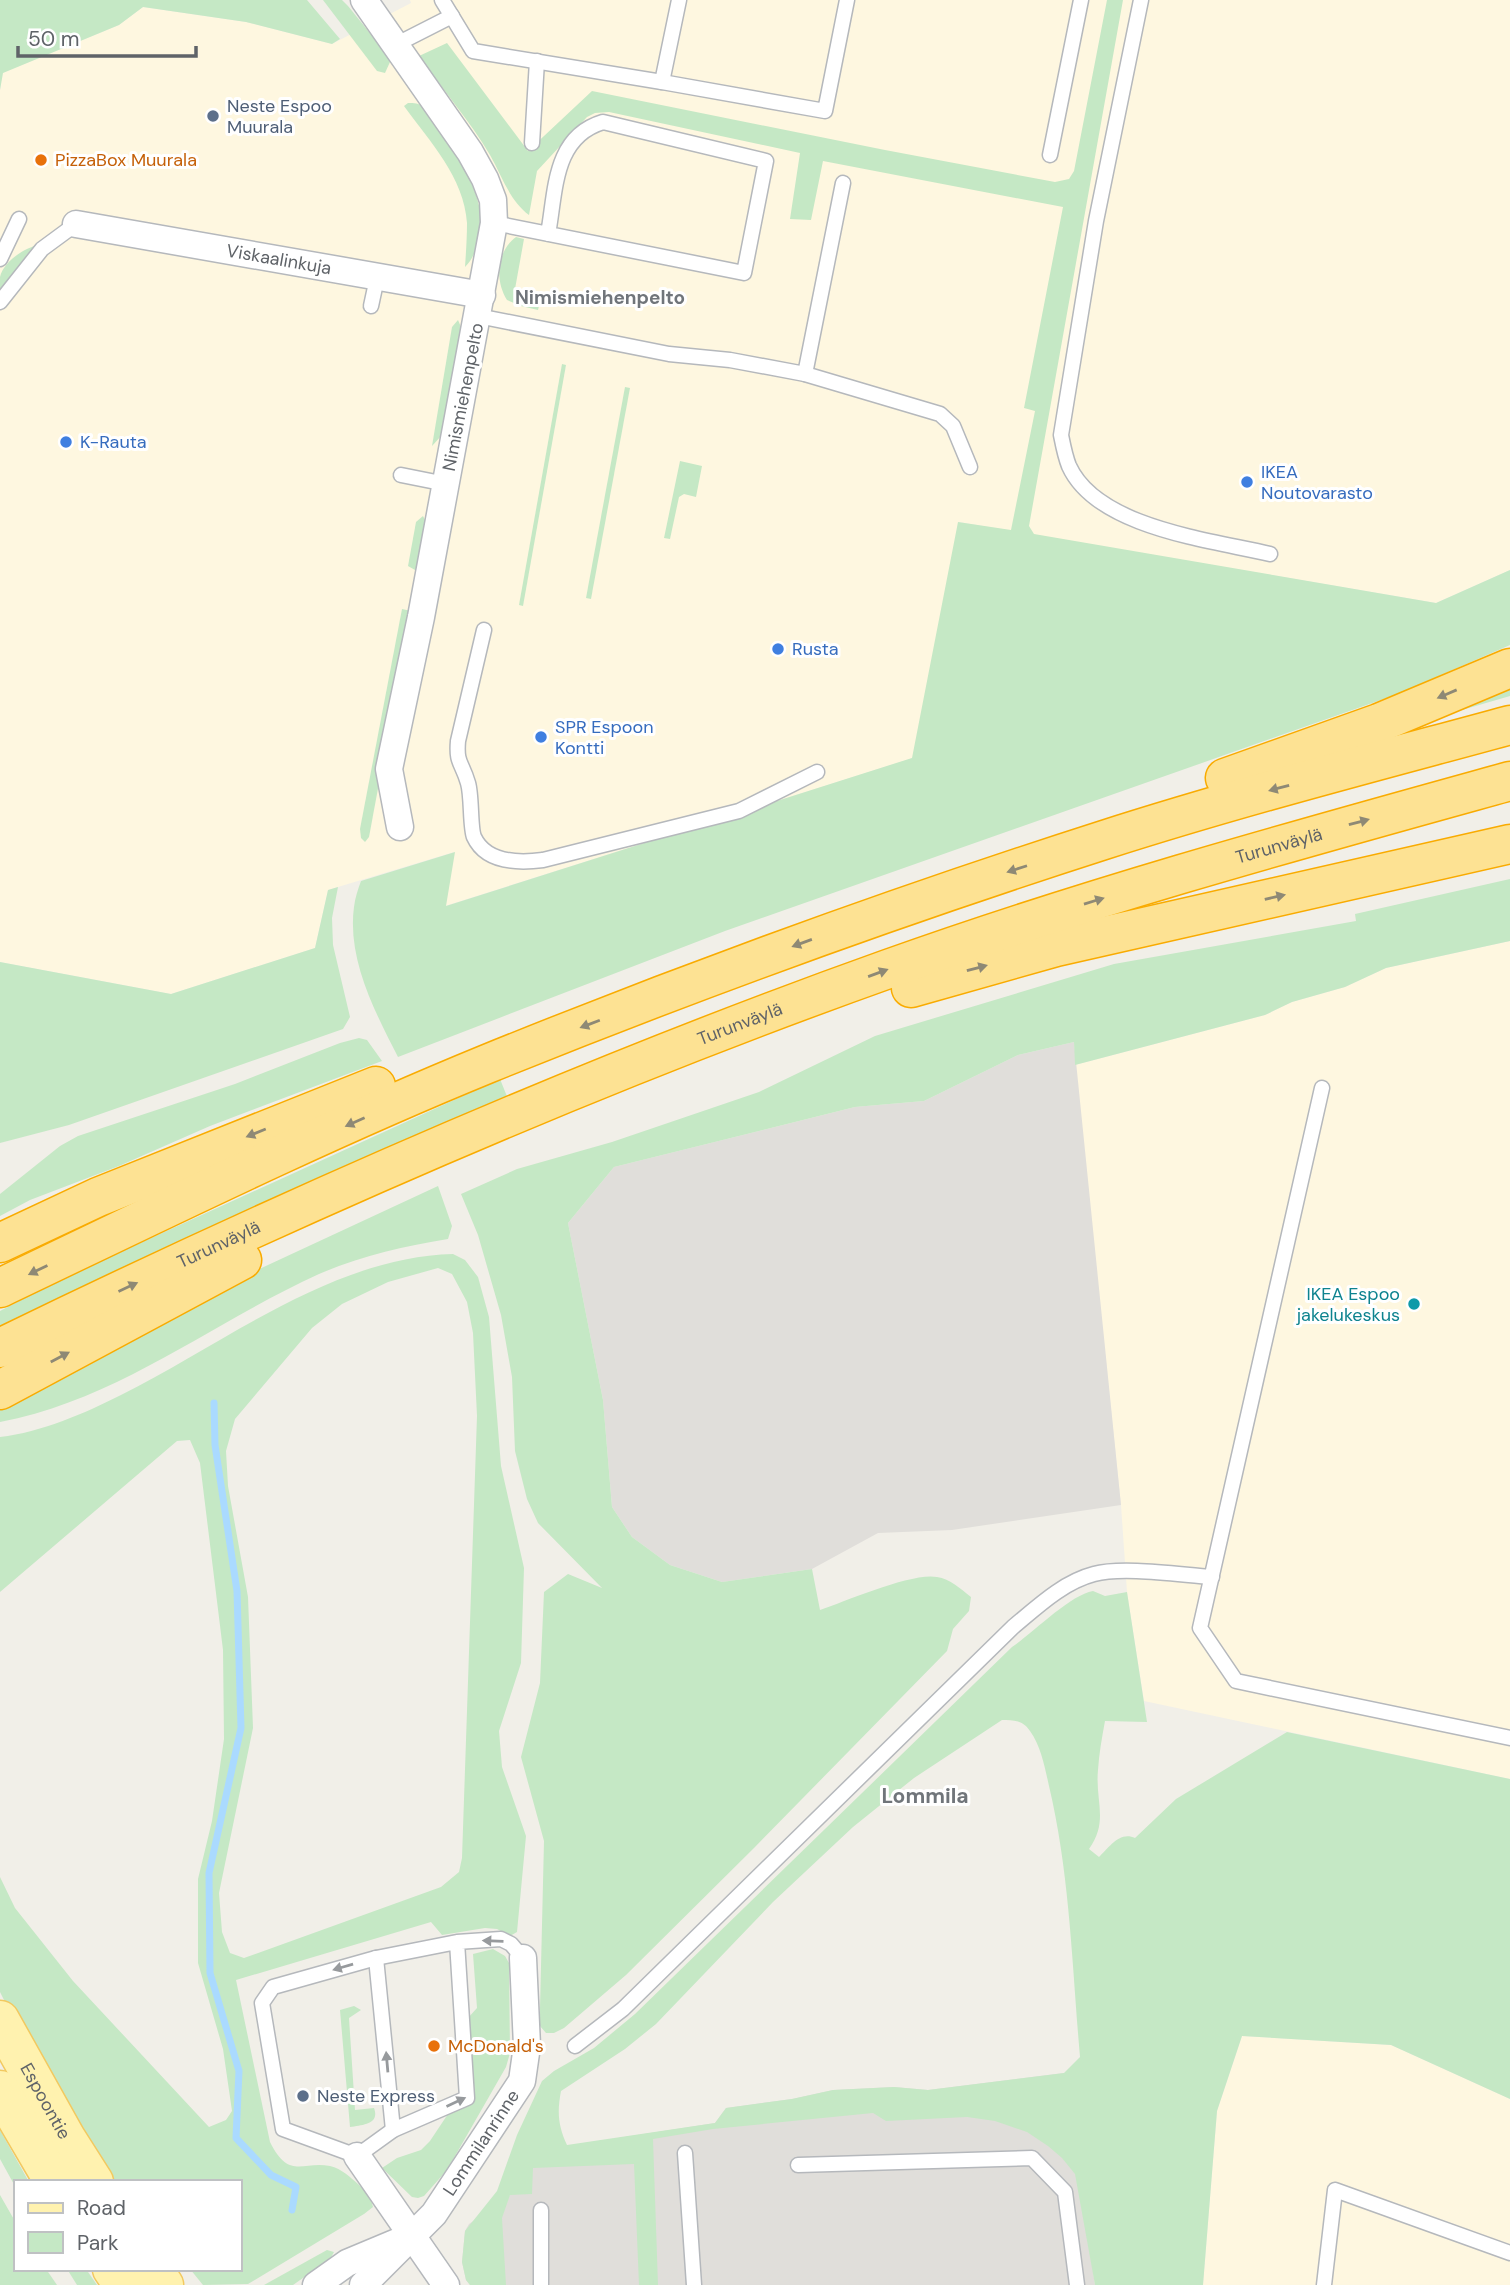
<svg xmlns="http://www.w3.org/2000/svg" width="1510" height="2285" font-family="'DM Sans',sans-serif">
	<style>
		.commercial { fill: #fef7e0 }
		.industrial { fill: #e0deda }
		.green { fill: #c5e8c5; fill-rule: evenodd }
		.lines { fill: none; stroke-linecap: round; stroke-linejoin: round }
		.stream { stroke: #aadaff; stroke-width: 7 }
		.lane-casing { stroke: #b5b8bc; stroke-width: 17 }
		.street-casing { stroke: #b5b8bc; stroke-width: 29 }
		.primary-casing { stroke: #f2c960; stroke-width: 41 }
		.highway-casing { stroke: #f9ab00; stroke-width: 41 }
		.lane { stroke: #fff; stroke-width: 14 }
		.street { stroke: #fff; stroke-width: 26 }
		.primary { stroke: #fff2af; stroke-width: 38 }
		.highway { stroke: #fde293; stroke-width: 38 }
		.oneway { fill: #8e8975 }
		.oneway2 { fill: #979a9d }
		.service-dot { fill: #5c6f8a; stroke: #fff; stroke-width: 2.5 }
		.food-dot { fill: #e8710a; stroke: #fff; stroke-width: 2.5 }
		.shop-dot { fill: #3f7fe0; stroke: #fff; stroke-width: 2.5 }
		.culture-dot { fill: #0f9aa8; stroke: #fff; stroke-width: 2.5 }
		.labels { text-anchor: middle; stroke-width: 6; stroke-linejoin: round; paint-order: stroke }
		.service-label { font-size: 18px; fill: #4e5e75; stroke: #fff; text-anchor: start }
		.food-label { font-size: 18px; fill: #c56008; stroke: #fff; text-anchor: start }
		.street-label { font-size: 18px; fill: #5f6368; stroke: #fff }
		.shop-label { font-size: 18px; fill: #366cbe; stroke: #fff; text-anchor: start }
		.culture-label { font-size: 18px; fill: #0d838f; stroke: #fff; text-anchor: end }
		.neighbourhood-label { font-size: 19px; font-weight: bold; fill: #70757a; stroke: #fff }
		.quarter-label { font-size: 21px; font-weight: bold; fill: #70757a; stroke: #fff }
	</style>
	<rect width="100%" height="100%" fill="#f1efe8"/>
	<g class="commercial">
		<polygon points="410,0 1510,0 1510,570 1436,603 959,522 913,758 445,906 454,852 328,890 315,948 171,994 0,962 0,90 2,73 119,25 143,7 246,22 332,44 411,3"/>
		<polygon points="1510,941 1510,1779 1144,1701 1127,1592 1121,1505 1075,1065 1265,1015 1292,1002 1345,987 1386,968"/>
		<polygon points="1242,2036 1391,2045 1510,2099 1510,2285 1203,2285 1217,2111"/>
	</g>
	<g class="industrial">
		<polygon points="1074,1042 1121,1505 952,1530 878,1533 812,1569 722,1582 670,1565 632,1537 612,1507 603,1400 568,1223 614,1167 855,1107 924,1101 1018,1055"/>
		<polygon points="1064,2073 1095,2285 470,2285 466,2280 462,2262 465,2231 469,2224 510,2195 547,2149 715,2123 726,2108 792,2099 833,2090 894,2087 928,2090"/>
	</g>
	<g class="green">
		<polygon points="0,0 307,0 340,39 332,44 246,22 143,7 119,25 3,73 0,90"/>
		<polygon points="323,0 342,0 348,6 386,53 390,62 385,73 377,71"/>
		<path d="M1107,0h16l-94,526 5,8 402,69 74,-33v75l-115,50 -670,236 -327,126c-23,-45 -51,-98 -44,-150 1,-9 4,-18 7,-26l94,-29 -9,54 466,-148 46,-236 53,8 24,-119 -11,-3 39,-201 -240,-46 -12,59 -21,-1 10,-66 -191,-41 -14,1 -8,4 -50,54 -8,44c-20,-15 -27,-39 -39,-60 -20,-34 -48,-66 -71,-99l28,-13 81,108 64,-60 293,59 170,32 14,-3 5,-8z"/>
		<path d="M408,103c6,0 11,0 15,4 20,19 54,77 57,104 2,19 -1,42 -15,56 1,-15 2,-29 2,-44 -3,-46 -37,-81 -63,-117z"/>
		<path d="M516,237l8,2 -9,50 27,5 -4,16 -17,-4 -14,-6c-12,-19 -11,-48 9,-63z"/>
		<path d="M39,245l-39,50c0,-5 0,-12 0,-18 3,-15 25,-30 39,-32z"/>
		<polygon points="458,320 461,327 442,435 432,446 452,327"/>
		<polygon points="562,364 566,365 523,606 519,605"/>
		<polygon points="625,387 630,388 591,599 586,598"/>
		<polygon points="680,461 702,466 696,497 684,494 679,497 670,539 664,538"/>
		<polygon points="423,516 427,524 418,566 415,570 408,566 416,522"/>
		<polygon points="402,609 411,611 369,837 365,842 361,838 360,829"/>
		<polygon points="1510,682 1510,696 1424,721"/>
		<path d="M1510,879v62l-124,27 -41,19 -53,15 -27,13 -190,50 -1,-23 -56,13 -94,46 -69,6 -241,60 -46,56 35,177 9,107 20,30 38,28 52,17 90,-13 8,41c26,-9 93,-38 117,-33 13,2 24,12 34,20l-2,14 -16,18 -6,22 -193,197 -128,127 -62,53 -10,5h-8l-6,-7v-18l4,-167 -23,-84 19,-74 4,-91 24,-18 34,14 -64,-65 -11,-24 -12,-48 -3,-74 -11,-62 -23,-80 -17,-41 56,-25 95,-27 147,-50 116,-56 239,-72 242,-43 -1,-7z"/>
		<polygon points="338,887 332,918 333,945 350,1017 343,1029 69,1125 0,1143 0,962 171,994 315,948 328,890"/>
		<polygon points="359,1038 367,1040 382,1061 210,1126 119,1166 30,1200 0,1216 0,1194 60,1146 78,1136 235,1084 340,1043"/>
		<polygon points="500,1079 508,1099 0,1333 0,1311 70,1275"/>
		<path d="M438,1186l14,40 -4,13c-44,7 -87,17 -129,35 -108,49 -200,125 -319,148v-16l253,-134z"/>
		<path d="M453,1254l12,6 13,17 11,40 12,149 23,102 -3,95 -22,68 3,36 24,69 -9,96 -7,4 -13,-7 -12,-1 -43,7 -11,-13 -195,58 34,162c19,38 32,19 60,24 12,3 20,11 28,18 7,7 13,13 15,23l-9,7 -116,70 -45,1 -13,-16h50v-87h-124l-16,-21 -88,-145 -12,-24v-115l15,31 58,73 136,146 17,-7 6,-9 -9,-62 -25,-86v-84l14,-58 12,-82 -1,-89 -23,-187 -10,-23 -13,1 -177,151v-155c42,-5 83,-23 121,-42 104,-52 212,-138 332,-141zM438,1268l14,6 15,28 6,31 4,83 -15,442 -3,14 -18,15 -197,71 -14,-5 -8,-21 -3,-39 34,-165 -5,-131 -20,-111 -2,-35 9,-32 77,-91 30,-24 46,-22z"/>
		<path d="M1093,1591l12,5 22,-4 20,130 -42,-1c-3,16 -6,33 -7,49 -3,31 11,51 -9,79l10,8c10,-9 20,-26 36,-19l41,-39 111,-67 223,47v320l-119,-54 -149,-9 -25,75 -14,174h-108l-20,-111 -13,-16 -14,-12 -21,-14 -32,-11 -28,-4 -81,4 -13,-8 -160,16 -60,10 5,146h-19l-5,-121 -101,4 -1,26 -22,1 -8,23 4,67h-36l-4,-5 -4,-18 3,-31 32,-40 20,-56 25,-54 12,-10 40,-23 41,-34 377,-367c22,-15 58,-52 81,-56zM1002,1720c11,0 21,0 28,11 11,15 15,37 19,55 21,89 23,180 31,271l-16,16 -136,17 -34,-3 -61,3 -41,9 -66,9 -11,15 -148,22c-9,-19 -10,-33 -6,-54l64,-42 31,-25 117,-122 80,-75 61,-49z"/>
		<polygon points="493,1949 505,1956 509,1963 510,2053 506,2067 447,2170 424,2196 418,2198 412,2197 382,2168 397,2158 421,2150 430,2141 450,2111 472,2097 474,2085 468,2018 477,2008 473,1954"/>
		<path d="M354,2006l7,4 -12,8 6,92 19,-2c6,16 -11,17 -24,19l-10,-117z"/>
		<polygon points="0,2130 29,2182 16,2182 16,2188 0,2159"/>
		<polygon points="0,2195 16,2223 16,2269 46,2269 57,2285 0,2285"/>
		<polygon points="327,2250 334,2252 330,2259 293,2285 264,2285"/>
		<polygon points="67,2269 86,2269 97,2285 77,2285"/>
	</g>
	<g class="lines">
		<polyline class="stream" points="214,1403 215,1445 237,1591 241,1728 209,1873 210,1973 239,2071 236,2138 271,2175 296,2187 292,2210"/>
		<g class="lane-casing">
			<g id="lane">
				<polyline points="442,0 473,51 662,82 679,0"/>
				<path d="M1141,0l-45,221 -35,214c2,10 4,21 8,31 28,62 142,74 201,88"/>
				<polyline points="395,45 452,16"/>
				<polyline points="662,82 825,111 847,0"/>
				<polyline points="532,143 537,61"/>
				<polyline points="1050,155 1081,0"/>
				<path d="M494,223l250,50 22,-112 -163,-39c-50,15 -47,69 -55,112"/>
				<polyline points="0,259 19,219"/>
				<polyline points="0,302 42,249 76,224"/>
				<polyline points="371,306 377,278"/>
				<polyline points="478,316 669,354 730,360 805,374 843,183"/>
				<polyline points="805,374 940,414 953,426 970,467"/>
				<polyline points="401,475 446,484"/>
				<path d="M484,630l-26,111c-2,23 4,21 10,42 4,13 2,45 6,54 12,26 46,26 69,23l196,-49 78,-39"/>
				<polyline points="1322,1088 1200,1628 1236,1681 1510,1738"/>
				<polyline points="457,1942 467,2098 393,2130 357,2156 283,2129 262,2003 273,1987 376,1958 457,1942 501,1939 511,1944 523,1958"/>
				<polyline points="376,1958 393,2130"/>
				<path d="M575,2046l48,-37 390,-382c24,-20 50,-45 81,-53 29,-8 87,1 118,3"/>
				<polyline points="685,2153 694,2285"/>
				<polyline points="798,2165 1032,2158 1065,2192 1077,2285"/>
				<polyline points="541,2210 541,2285"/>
				<polyline points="1324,2285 1335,2190 1510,2253"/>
			</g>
		</g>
		<g class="street-casing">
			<g id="street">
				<polyline points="364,0 470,152 485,179 493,200 494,223 421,617 389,769 400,827"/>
				<path id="s1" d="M76,224l406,71"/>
				<polyline points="357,2156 446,2285"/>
				<polyline points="316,2285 347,2263 402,2240"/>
				<path id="s2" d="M363,2285l71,-71 88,-133 5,-35 -4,-88"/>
			</g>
		</g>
		<g class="primary-casing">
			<g id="primary">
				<path id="s3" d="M0,2020l66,118 28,44"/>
				<polyline points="0,2090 54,2182"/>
				<polyline points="112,2269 123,2285"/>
				<polyline points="153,2269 164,2285"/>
			</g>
		</g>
		<g class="highway-casing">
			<g id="highway">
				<polyline points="1225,778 1379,723 1510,668"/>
				<polyline points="911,988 1056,947 1510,844"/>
				<polyline points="0,1243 98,1197 376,1086"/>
				<path d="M0,1288c161,-77 321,-156 487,-224 202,-82 408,-157 617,-224 134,-43 270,-78 406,-115"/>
				<path id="s4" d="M0,1348c290,-141 585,-271 888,-379 204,-73 413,-130 622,-188"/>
				<polyline points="0,1390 242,1260"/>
			</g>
		</g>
		<use href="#lane" class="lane"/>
		<use href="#street" class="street"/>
		<use href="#primary" class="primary"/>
		<use href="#highway" class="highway"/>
	</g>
	<defs><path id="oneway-solid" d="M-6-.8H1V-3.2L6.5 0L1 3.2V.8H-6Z" transform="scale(1.75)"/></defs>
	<g class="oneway">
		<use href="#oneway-solid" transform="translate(1447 694) rotate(157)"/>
		<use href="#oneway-solid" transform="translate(1279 788) rotate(165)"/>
		<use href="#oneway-solid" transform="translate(1359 822) rotate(-15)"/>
		<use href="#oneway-solid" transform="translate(1017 869) rotate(162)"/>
		<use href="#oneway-solid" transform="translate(1275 897) rotate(-13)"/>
		<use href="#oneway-solid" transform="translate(1094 901) rotate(-17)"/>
		<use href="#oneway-solid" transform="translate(802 943) rotate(160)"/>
		<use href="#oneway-solid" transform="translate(977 968) rotate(-15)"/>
		<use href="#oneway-solid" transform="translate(878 973) rotate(-20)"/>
		<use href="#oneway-solid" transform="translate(590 1024) rotate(159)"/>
		<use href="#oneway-solid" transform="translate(355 1122) rotate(156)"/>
		<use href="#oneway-solid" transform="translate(256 1133) rotate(158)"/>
		<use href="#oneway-solid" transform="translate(38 1270) rotate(154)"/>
		<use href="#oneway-solid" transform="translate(128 1287) rotate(-25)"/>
		<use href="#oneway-solid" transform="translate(60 1357) rotate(-28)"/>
	</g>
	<g class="oneway2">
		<use href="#oneway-solid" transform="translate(493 1941) rotate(-178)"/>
		<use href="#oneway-solid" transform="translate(343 1967) rotate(164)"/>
		<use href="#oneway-solid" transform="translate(387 2062) rotate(-95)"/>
		<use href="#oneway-solid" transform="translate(456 2102) rotate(-25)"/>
	</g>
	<g class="service-dot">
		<circle cx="213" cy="116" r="7"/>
		<circle cx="303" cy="2096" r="7"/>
	</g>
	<g class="food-dot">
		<circle cx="41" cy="160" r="7"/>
		<circle cx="434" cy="2046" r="7"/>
	</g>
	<g class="shop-dot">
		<circle cx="66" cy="442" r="7"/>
		<circle cx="1247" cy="482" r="7"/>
		<circle cx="778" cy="649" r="7"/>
		<circle cx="541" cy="737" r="7"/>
	</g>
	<circle class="culture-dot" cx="1414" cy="1304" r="7"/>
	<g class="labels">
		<g class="service-label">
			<text x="227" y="112">Neste Espoo<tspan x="227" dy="21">Muurala</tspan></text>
			<text x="317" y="2102">Neste Express</text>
		</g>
		<g class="food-label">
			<text x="55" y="166">PizzaBox Muurala</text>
			<text x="448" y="2052">McDonald's</text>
		</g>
		<g class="street-label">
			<text dy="6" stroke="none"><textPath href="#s1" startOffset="206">Viskaalinkuja</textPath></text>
			<text transform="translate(463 397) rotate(-79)" y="6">Nimismiehenpelto</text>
			<text dy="6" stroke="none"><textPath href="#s4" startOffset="1376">Turunväylä</textPath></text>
			<text dy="6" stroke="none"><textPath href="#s4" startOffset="808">Turunväylä</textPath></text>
			<text dy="6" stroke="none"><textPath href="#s4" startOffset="242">Turunväylä</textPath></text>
			<text dy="6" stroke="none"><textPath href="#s3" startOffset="93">Espoontie</textPath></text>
			<text dy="6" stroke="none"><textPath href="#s2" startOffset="186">Lommilanrinne</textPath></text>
		</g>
		<g class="shop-label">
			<text x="80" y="448">K-Rauta</text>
			<text x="1261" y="478">IKEA<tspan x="1261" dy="21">Noutovarasto</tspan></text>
			<text x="792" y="655">Rusta</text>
			<text x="555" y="733">SPR Espoon<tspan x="555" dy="21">Kontti</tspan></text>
		</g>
		<g class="culture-label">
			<text x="1400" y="1300">IKEA Espoo<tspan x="1400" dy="21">jakelukeskus</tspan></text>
		</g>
		<g class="neighbourhood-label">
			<text x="600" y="304">Nimismiehenpelto</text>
		</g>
		<g class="quarter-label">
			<text x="925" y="1803">Lommila</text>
		</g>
	</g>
	<rect x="14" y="2180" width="228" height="91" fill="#ffffff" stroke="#bfc1c3" stroke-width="2"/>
	<rect x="28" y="2203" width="35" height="10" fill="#fff2af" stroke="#bfc1c3" stroke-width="2"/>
	<text x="77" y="2215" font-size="21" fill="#5f6368">Road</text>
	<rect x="28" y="2232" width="35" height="21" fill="#c5e8c5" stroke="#bfc1c3" stroke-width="2"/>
	<text x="77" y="2250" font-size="21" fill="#5f6368">Park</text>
	<path d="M18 46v10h178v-10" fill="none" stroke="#5f6368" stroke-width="3.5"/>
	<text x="28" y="46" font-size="21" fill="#5f6368" stroke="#ffffff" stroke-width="5" paint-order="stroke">50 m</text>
</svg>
